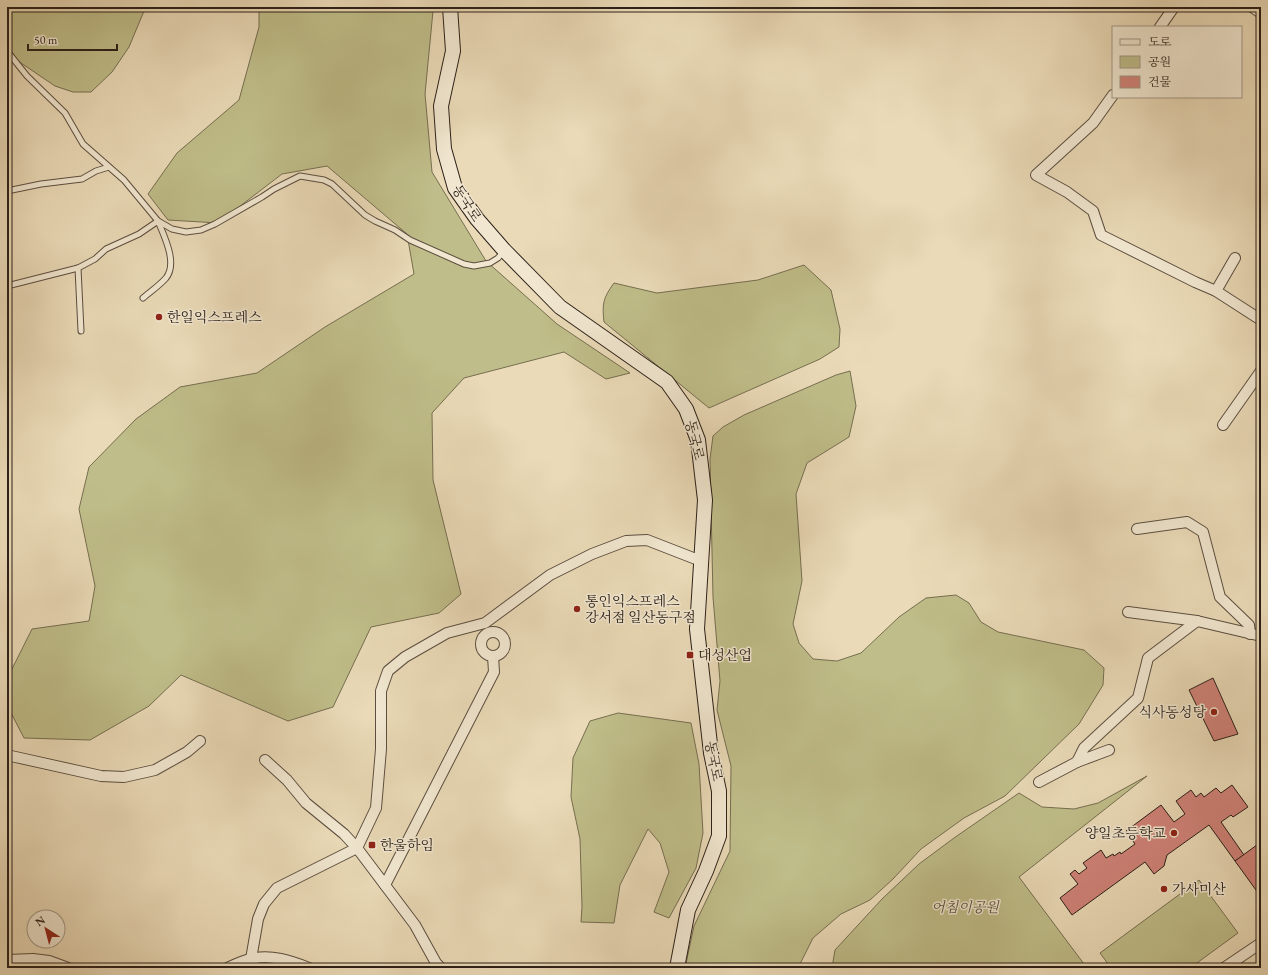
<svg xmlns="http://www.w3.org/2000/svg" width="1268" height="975" font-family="'EB Garamond','Noto Serif KR',serif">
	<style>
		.green { fill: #bfbd89; stroke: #766e51 }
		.building { fill: #d08379; stroke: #2c2019 }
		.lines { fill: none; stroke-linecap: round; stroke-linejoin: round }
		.lane-casing { stroke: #5c4e40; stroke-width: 7 }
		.street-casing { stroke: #5c4e40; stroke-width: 12 }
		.secondary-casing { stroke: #2c2019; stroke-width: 16 }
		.lane { stroke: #f1e7d0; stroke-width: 5 }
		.street { stroke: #f1e7d0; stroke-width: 10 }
		.secondary { stroke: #f1e7d0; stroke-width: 14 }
		.poi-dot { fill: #8f2418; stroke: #f1e7d0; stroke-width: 1.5 }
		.labels { text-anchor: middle; stroke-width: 3; stroke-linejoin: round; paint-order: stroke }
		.street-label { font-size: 14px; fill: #2c2019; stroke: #f1e7d0 }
		.poi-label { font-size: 14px; fill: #2c2019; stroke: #f1e7d0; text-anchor: start }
		.park-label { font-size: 14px; font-style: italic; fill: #584f3b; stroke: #f1e7d0 }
	</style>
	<rect width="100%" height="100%" fill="#eadab7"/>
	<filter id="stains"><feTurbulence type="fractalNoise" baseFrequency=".005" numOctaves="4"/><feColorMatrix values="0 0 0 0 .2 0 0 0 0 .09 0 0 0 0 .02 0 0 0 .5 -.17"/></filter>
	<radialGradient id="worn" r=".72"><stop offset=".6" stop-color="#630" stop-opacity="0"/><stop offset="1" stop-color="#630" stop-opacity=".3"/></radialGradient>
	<g class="green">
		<polygon points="7,7 148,7 144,11 129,47 112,72 91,92 73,92 55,86 18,61 7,44"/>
		<polygon points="259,7 432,7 433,11 425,94 432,172 486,261 557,324 630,373 606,379 564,352 464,378 432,413 433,480 461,594 439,613 371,627 333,707 288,721 181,675 149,706 90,740 24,738 7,705 7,679 32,629 89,621 95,586 79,509 89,467 136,419 180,387 257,373 325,327 414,274 407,234 327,166 282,174 218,223 168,220 148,194 177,153 239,100 259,27"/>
		<path d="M804,265l27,25 9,39 -1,18 -19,12 -111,49 -105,-86c-2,-18 -1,-24 10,-39l43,10 101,-13z"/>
		<polygon points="850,371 856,406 849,437 807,463 796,494 802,581 793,624 799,643 813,659 837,661 861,653 899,617 926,598 956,595 969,603 981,622 998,632 1084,650 1104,668 1103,685 1079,724 1005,796 964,818 921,849 893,879 870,900 841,914 813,938 798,968 685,968 694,926 730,851 731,766 717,710 720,681 713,597 710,459 713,436 723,427 744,415 836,375"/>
		<polygon points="618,713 691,723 699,764 703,833 696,868 669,918 654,912 669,872 660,843 648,829 620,885 614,923 581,922 582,907 580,839 571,797 573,758 590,721"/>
		<polygon points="1147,776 1019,877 1087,968 832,968 835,950 882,899 919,864 954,838 1019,793 1042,807 1074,809 1098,803"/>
		<polygon points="1199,880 1238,933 1190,968 1111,968 1100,953"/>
	</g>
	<g class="building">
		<polygon points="1213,678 1238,734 1214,741 1189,690"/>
		<polygon points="1232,785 1248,807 1233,817 1231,815 1221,822 1244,855 1235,861 1209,825 1167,855 1164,866 1154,874 1145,862 1072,915 1060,898 1078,884 1070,874 1075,870 1079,874 1087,868 1083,863 1101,850 1106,858 1113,854 1114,856 1120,852 1121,854 1135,844 1126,831 1161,805 1174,822 1185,814 1176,801 1191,790 1196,797 1201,793 1204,797 1216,788 1221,793"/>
		<polygon points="1261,842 1261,897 1235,861"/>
	</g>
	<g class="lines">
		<g class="lane-casing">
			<g id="lane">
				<polyline points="7,53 11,56 27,76 65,113 83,144 124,180 158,221 172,229 186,232 201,230 215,224 262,197 274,189 300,176 324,180 332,184 365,215 375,221 395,230 410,240 464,264 474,266 490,263 498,258 504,251"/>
				<polyline points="7,191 41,184 82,179 96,171 109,167"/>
				<polyline points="78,268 81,331"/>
				<path d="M7,286l71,-18 17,-9 11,-10 33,-15 19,-13c6,15 20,42 8,57 -6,7 -16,14 -23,20"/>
			</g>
		</g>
		<g class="street-casing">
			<g id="street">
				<polyline points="1252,7 1261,13"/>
				<polyline points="1160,27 1174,7"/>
				<polyline points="1113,95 1093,123 1036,175 1067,192 1093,211 1101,235 1195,282 1216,291 1261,320"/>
				<polyline points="1216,291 1235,258"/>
				<polyline points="1223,425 1261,371"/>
				<polyline points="1137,529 1187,522 1203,532 1220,597 1249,625 1250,634"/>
				<polyline points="1128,612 1197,621"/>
				<circle cx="493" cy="644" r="12"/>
				<polyline points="7,757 11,756 101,776 124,777 155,770 187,752 200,741"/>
				<polyline points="265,760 287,780 306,803 344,834 357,848 415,925 436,963 441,968"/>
				<polyline points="1077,762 1109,750"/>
				<polyline points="1039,782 1077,762 1084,748 1138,698 1148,658 1197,621 1261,636"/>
				<polyline points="385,885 494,672 493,656"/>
				<polyline points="251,959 258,919 264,904 277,888 357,848 376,808 381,749 381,691 388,671 405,657 447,633 485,623 550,575 592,554 626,541 647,540 701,561"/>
				<polyline points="7,960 33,959 49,961 68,968"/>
				<path d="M227,968c8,-3 16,-8 24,-9 20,-5 40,2 58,9"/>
				<polyline points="1224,968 1261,943"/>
			</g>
		</g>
		<g class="secondary-casing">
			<polyline id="secondary" points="450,7 453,51 441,106 444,149 455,188 477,219 504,250 560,307 667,382 686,409 698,440 705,500 697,629 711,753 719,791 719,836 706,871 688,910 677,968"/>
		</g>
		<use href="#lane" class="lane"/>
		<use href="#street" class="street"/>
		<use href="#secondary" class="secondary"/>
	</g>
	<g class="poi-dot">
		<circle cx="159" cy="317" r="4"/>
		<circle cx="577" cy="609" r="4"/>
		<rect x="686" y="651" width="8" height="8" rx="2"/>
		<circle cx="1214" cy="712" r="4"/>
		<circle cx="1174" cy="833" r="4"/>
		<rect x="368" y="841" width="8" height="8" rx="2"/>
		<circle cx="1164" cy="889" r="4"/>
	</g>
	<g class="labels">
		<g class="street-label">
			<text transform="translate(467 203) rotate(57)" y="5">동국로</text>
			<text transform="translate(695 440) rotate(76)" y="5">동국로</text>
			<text transform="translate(714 761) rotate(79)" y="5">동국로</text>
		</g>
		<g class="poi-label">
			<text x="167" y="322">한일익스프레스</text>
			<text x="585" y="606">통인익스프레스<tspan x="585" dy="16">강서점 일산동구점</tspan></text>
			<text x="698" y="660">대성산업</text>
			<text x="1206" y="717" text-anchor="end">식사동성당</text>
			<text x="1166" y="838" text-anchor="end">양일초등학교</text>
			<text x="380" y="850">한울하임</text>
			<text x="1172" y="894">가사미산</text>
		</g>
		<g class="park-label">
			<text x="965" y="912">어침이공원</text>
		</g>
	</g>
	<rect width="1268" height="975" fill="none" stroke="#eadab7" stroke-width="24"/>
	<rect x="8" y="8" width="1252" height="959" fill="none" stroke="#2c2019" stroke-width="2"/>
	<rect x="12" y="12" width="1244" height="951" fill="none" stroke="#2c2019"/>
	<rect x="1112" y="26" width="130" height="72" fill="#f1e7d0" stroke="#a29787"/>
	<rect x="1120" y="39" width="20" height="6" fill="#f1e7d0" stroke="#a29787"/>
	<text x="1148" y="46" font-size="12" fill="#2c2019">도로</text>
	<rect x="1120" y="56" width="20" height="12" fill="#bfbd89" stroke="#a29787"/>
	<text x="1148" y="66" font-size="12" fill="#2c2019">공원</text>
	<rect x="1120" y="76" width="20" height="12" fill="#d08379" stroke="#a29787"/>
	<text x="1148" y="86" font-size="12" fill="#2c2019">건물</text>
	<g transform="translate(46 929) rotate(324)"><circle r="19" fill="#f1e7d0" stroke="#a29787"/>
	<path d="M0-3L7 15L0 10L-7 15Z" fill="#8f2418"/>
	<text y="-6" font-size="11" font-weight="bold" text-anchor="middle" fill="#2c2019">N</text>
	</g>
	<path d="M28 44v6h89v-6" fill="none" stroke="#2c2019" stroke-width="2"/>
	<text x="34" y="44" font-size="12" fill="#2c2019" stroke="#f1e7d0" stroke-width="3" paint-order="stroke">50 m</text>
	<rect width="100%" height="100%" filter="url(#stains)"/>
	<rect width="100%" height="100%" fill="url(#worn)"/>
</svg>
